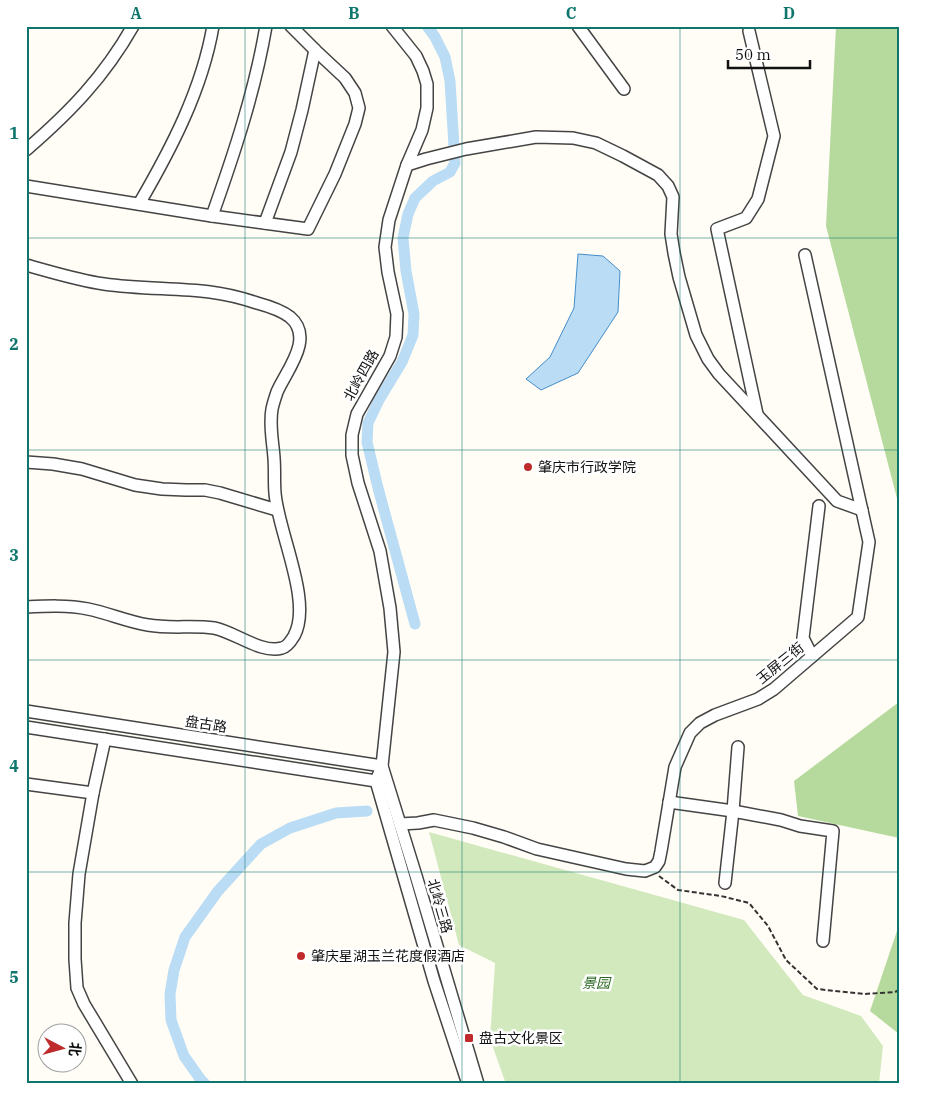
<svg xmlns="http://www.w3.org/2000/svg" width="925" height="1110" font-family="'IBM Plex Serif','Noto Sans SC',serif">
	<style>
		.green { fill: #d2e9be }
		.forest { fill: #b6da9e }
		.water { fill: #bbdcf5; stroke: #438eca }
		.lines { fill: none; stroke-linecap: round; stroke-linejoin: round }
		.canal { stroke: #bbdcf5; stroke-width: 11 }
		.minor-casing { stroke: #444; stroke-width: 14 }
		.path { stroke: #333; stroke-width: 2; stroke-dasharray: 5 2.5; stroke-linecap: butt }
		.minor { stroke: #fff; stroke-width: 11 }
		.grid { fill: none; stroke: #0f766e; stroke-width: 1; stroke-opacity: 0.55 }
		.poi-dot { fill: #bf2b2b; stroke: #fff; stroke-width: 2 }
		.labels { text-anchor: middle; stroke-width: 5; stroke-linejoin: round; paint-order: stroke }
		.street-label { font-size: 14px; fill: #111; stroke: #fff }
		.poi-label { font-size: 14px; fill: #111; stroke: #fff; text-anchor: start }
		.park-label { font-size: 14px; font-style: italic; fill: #2c6821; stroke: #fff }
		.neatline { fill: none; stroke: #0f766e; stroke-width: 2 }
		.grid-label { font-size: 16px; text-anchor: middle; font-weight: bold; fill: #0f766e }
	</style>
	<rect width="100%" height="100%" fill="#fffdf5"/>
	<polygon class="green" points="429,832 744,920 803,995 861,1016 883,1046 879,1084 506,1084 490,1039 495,963 459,945"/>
	<g class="forest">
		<polygon points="836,26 899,26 899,506 826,226"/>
		<polygon points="899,702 899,838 798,816 794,781"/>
		<polygon points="899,925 899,1034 870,1011"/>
	</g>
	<polygon class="water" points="578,254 603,256 620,271 618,312 578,373 541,390 526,379 550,357 574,308"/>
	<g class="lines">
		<g class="canal">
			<polyline points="415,624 378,488 367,442 368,423 379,400 402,362 413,335 414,314 406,271 403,238 408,214 415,198 433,181 450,172 455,163 450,81 445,57 435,37 427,26"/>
			<polyline points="205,1084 201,1080 184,1056 171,1020 170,994 174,970 185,937 218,891 261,844 290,828 336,813 367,811"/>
		</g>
		<g class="minor-casing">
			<g id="minor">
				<polyline points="578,26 624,89"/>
				<polyline points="749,31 774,136 758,199 746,218 717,229 757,414"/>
				<path d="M26,150c44,-38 78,-73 107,-124"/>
				<polyline points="407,165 426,159 466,149 536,137 573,138 596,143 623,156 658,175 668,186 673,197 671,234 674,253 679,277 696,335 708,359 719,374 837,501 862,510"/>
				<polyline points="26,186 212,216 308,229 335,174 355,124 359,108 355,93 345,78 315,50 291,26"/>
				<path d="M139,204c32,-55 63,-114 74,-178"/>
				<path d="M212,216c22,-62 43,-125 54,-190"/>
				<polyline points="265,223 291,152 302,110 315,50"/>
				<path d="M26,265c26,7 51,15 78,19 35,5 71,4 106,8 16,2 32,6 47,11 11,3 24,7 33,14 25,21 -4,54 -13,75 -2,6 -4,12 -5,17 -3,17 1,33 2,49 1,12 0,24 1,35 3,39 38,109 19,143 -3,5 -7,11 -12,12 -21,6 -47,-16 -68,-20 -21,-3 -44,1 -66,-3 -20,-3 -40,-12 -60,-16 -20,-4 -41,-3 -62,-2"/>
				<polyline points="26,462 53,464 82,469 135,485 162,489 186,490 205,490 220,493 277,510"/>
				<polyline points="812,656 803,638 819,506"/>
				<polyline points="26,711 382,766 417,879 478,1084"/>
				<polyline points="26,727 376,781"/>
				<polyline points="105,739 93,793 79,874 75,923 75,959 77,988 84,1004 132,1084"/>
				<polyline points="376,781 382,766 394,652 390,608 380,551 358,483 352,455 352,435 357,414 390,356 396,337 397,314 388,272 385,247 389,220 407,165 422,130 427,108 427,84 423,71 416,56 392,26"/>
				<polyline points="376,781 434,981 468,1084"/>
				<polyline points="26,784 93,793"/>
				<polyline points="669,802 733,811 781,820 800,826 833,831 823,941"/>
				<polyline points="400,824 418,823 434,820 473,828 504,837 537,849 626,869 645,871 655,867 659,861 661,851 675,767 690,733 700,723 715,715 758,699 774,689 858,617 869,542 805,255"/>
				<polyline points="725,883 733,811 738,747"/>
			</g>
		</g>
		<polyline class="path" points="659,876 678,890 721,896 749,903 768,926 786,960 817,989 864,994 895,992 899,990"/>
		<use href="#minor" class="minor"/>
	</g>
	<path class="grid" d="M245,26v1058M462,26v1058M680,26v1058M26,238h873M26,450h873M26,660h873M26,872h873"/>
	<g class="poi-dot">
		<circle cx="528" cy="467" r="5"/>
		<circle cx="301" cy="956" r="5"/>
		<rect x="464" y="1033" width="10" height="10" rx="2.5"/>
	</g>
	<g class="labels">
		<g class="street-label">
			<text transform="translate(361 375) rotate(-61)" y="5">北岭四路</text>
			<text transform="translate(780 663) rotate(-39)" y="5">玉屏三街</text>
			<text transform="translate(206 724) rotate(9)" y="5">盘古路</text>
			<text transform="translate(440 906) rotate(74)" y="5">北岭三路</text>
		</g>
		<g class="poi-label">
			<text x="538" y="472">肇庆市行政学院</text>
			<text x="311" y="961">肇庆星湖玉兰花度假酒店</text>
			<text x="479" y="1043">盘古文化景区</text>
		</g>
		<g class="park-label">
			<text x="596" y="988">景园</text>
		</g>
	</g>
	<rect width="925" height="1110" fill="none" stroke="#ffffff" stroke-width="55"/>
	<g transform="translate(62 1048) rotate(96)"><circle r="24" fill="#ffffff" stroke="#a0a0a0"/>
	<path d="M0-4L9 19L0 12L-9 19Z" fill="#bf2b2b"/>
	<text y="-8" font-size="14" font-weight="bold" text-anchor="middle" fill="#111111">北</text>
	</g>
	<path d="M728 60v8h82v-8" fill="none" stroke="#111111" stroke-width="2.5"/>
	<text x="735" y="60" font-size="15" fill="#111111" stroke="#ffffff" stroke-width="4" paint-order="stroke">50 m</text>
	<rect x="28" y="28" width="870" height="1054" class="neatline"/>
	<g class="grid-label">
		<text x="136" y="19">A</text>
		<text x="354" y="19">B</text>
		<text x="571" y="19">C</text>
		<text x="789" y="19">D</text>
		<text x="14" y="139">1</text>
		<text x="14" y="350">2</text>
		<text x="14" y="561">3</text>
		<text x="14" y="772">4</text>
		<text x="14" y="983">5</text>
	</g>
</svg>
